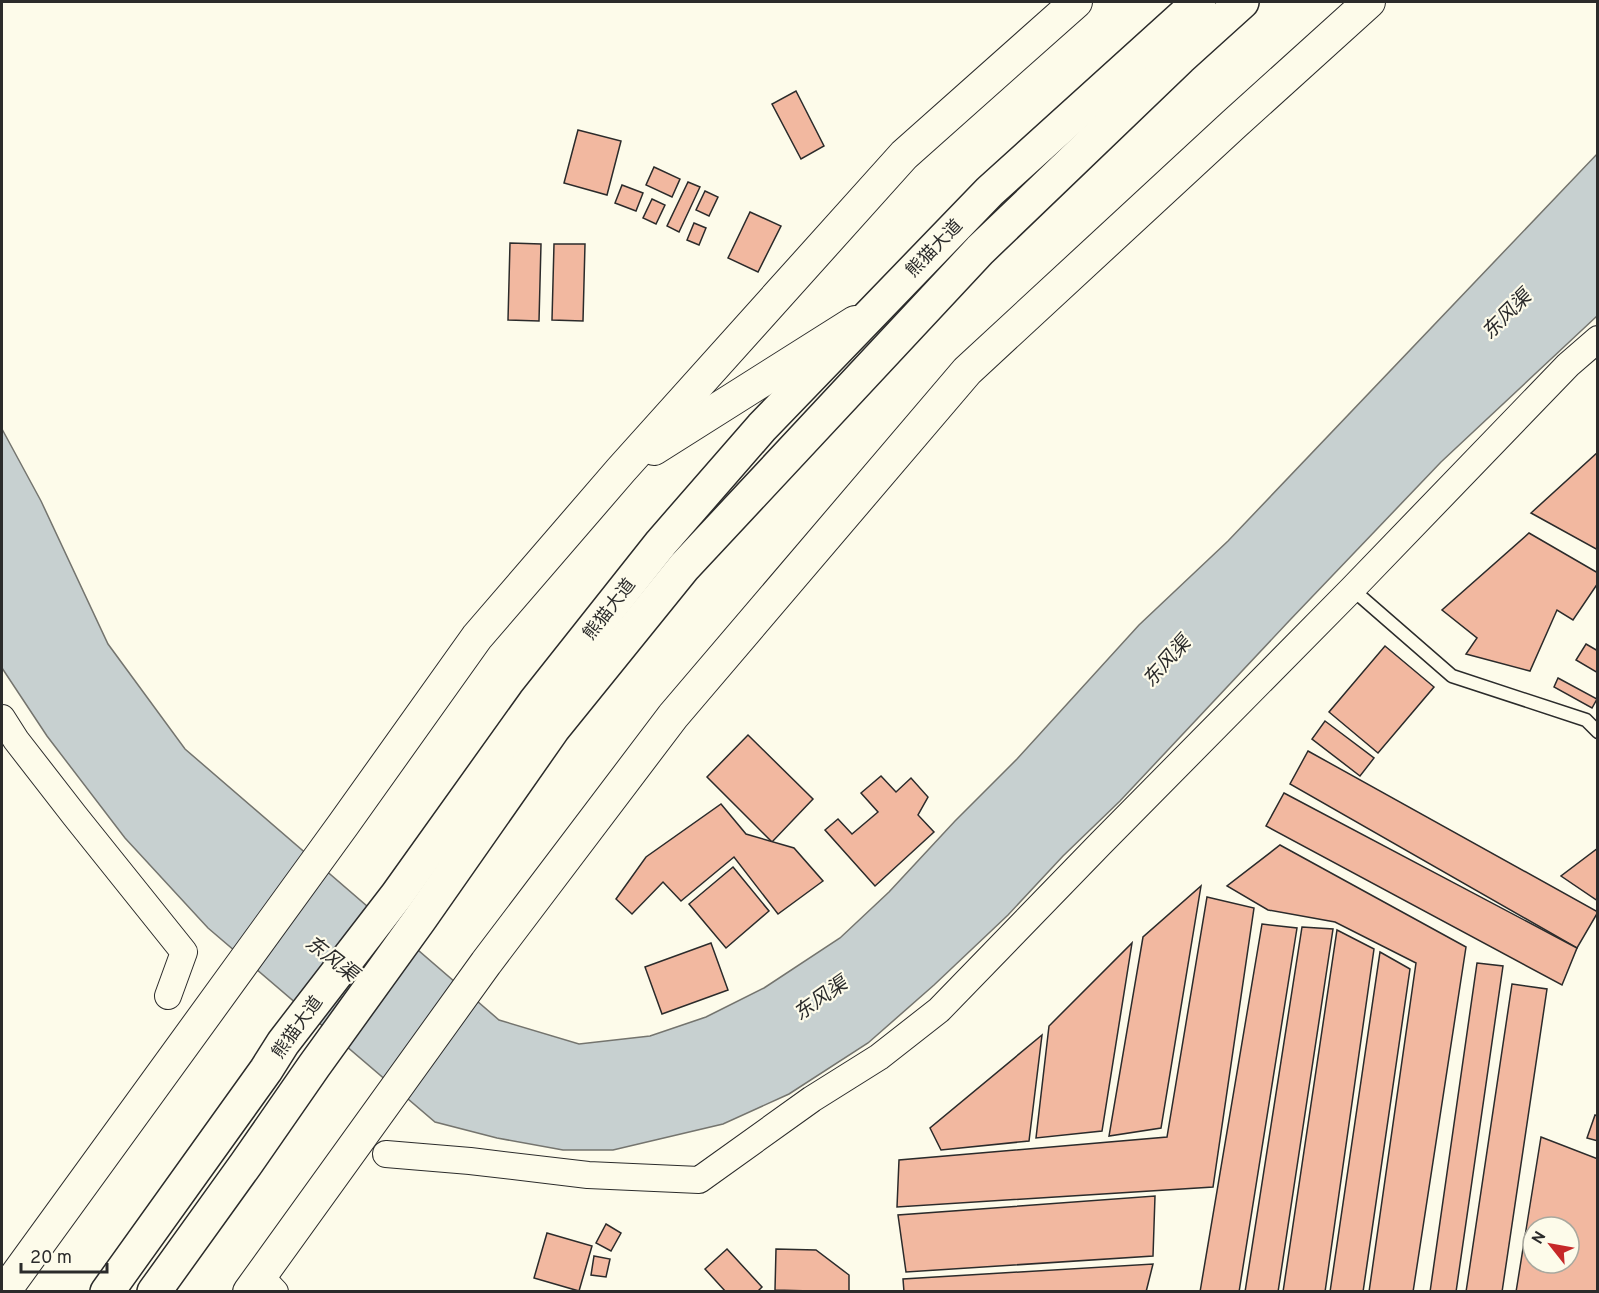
<svg xmlns="http://www.w3.org/2000/svg" width="1599" height="1293" font-family="Overpass,'Noto Sans SC',sans-serif">
	<style>
		.water { fill: #c7d0d0; stroke: #74746e; stroke-width: 1.5 }
		.building { fill: #f2b8a0; stroke: #2b2b2b; stroke-width: 1.5; fill-rule: evenodd }
		.lines { fill: none; stroke-linecap: round; stroke-linejoin: round }
		.service-casing { stroke: #2b2b2b; stroke-width: 15 }
		.minor-casing { stroke: #2b2b2b; stroke-width: 28 }
		.tertiary-casing { stroke: #2b2b2b; stroke-width: 34 }
		.secondary-casing { stroke: #2b2b2b; stroke-width: 36 }
		.service { stroke: #fdfbea; stroke-width: 12 }
		.minor { stroke: #fdfbea; stroke-width: 26 }
		.tertiary { stroke: #fdfbea; stroke-width: 32 }
		.secondary { stroke: #fdfbea; stroke-width: 33 }
		.labels { text-anchor: middle; stroke-width: 4.5; stroke-linejoin: round; paint-order: stroke }
		.street-label { font-size: 18px; fill: #2b2b2b; stroke: #fdfbea }
		.water-label { font-size: 20px; font-style: italic; fill: #2b2b2b; stroke: #fdfbea }
	</style>
	<rect width="100%" height="100%" fill="#fdfbea"/>
	<polygon class="water" points="1597,154 1597,316 1441,462 1289,621 1120,801 1063,856 1008,915 934,985 868,1043 789,1094 723,1124 613,1150 563,1150 497,1138 435,1122 208,928 125,838 47,736 2,668 2,429 41,501 108,644 185,749 499,1020 579,1044 650,1036 706,1017 764,988 840,938 889,892 955,821 1017,759 1139,625 1228,541"/>
	<g class="building">
		<polygon points="796,91 824,146 801,159 772,104"/>
		<polygon points="578,130 621,141 607,195 564,183"/>
		<polygon points="654,167 680,179 672,197 646,185"/>
		<polygon points="688,182 700,187 679,232 667,226"/>
		<polygon points="622,185 643,193 636,211 615,203"/>
		<polygon points="705,191 718,197 709,216 696,210"/>
		<polygon points="652,199 665,205 656,224 643,218"/>
		<polygon points="750,212 781,226 758,272 728,258"/>
		<polygon points="694,223 706,228 699,245 687,240"/>
		<polygon points="510,243 541,244 539,321 508,320"/>
		<polygon points="554,244 585,244 583,321 552,320"/>
		<polygon points="1598,452 1598,550 1531,513"/>
		<polygon points="1529,533 1598,573 1598,583 1573,620 1557,610 1530,671 1466,654 1477,638 1442,610"/>
		<polygon points="1586,644 1598,651 1598,673 1576,660"/>
		<polygon points="1385,646 1434,687 1378,753 1329,712"/>
		<polygon points="1558,678 1597,699 1592,708 1554,687"/>
		<polygon points="1325,721 1374,758 1360,776 1312,739"/>
		<polygon points="748,735 813,799 772,842 707,777"/>
		<polygon points="1308,751 1598,912 1577,948 1290,784"/>
		<polygon points="881,776 896,792 911,778 928,797 918,815 934,832 875,886 825,830 838,819 852,834 878,812 861,793"/>
		<polygon points="1284,793 1577,948 1562,985 1266,826"/>
		<polygon points="721,804 746,834 794,848 823,881 778,914 734,857 681,901 663,882 632,914 616,899 646,857"/>
		<polygon points="1280,845 1466,947 1413,1292 1369,1292 1416,963 1335,922 1268,910 1227,886"/>
		<polygon points="1598,848 1598,901 1561,876"/>
		<polygon points="733,867 769,911 726,948 689,904"/>
		<polygon points="1201,886 1161,1128 1109,1136 1143,937"/>
		<polygon points="1207,897 1254,908 1213,1187 897,1207 899,1160 1167,1137"/>
		<polygon points="1262,924 1297,928 1239,1292 1200,1292"/>
		<polygon points="1302,927 1333,929 1278,1292 1245,1292"/>
		<polygon points="1337,930 1374,949 1325,1292 1283,1292"/>
		<polygon points="711,943 728,990 662,1014 645,967"/>
		<polygon points="1132,943 1102,1131 1036,1138 1049,1026"/>
		<polygon points="1380,952 1410,969 1363,1292 1330,1292"/>
		<polygon points="1477,963 1503,966 1456,1292 1430,1292"/>
		<polygon points="1512,984 1547,989 1502,1292 1466,1292"/>
		<polygon points="1042,1035 1029,1141 941,1150 930,1128"/>
		<polygon points="1595,1115 1598,1116 1598,1141 1587,1138"/>
		<path d="M1541,1137l57,22v133h-82zM1533,1227h36v36h-36z"/>
		<polygon points="1155,1196 1153,1256 906,1272 898,1215"/>
		<polygon points="606,1224 621,1233 611,1251 596,1243"/>
		<polygon points="547,1233 592,1246 579,1291 534,1278"/>
		<polygon points="727,1249 762,1287 757,1292 726,1292 705,1269"/>
		<polygon points="776,1249 816,1250 849,1275 849,1292 775,1290"/>
		<polygon points="594,1256 610,1259 606,1277 591,1275"/>
		<polygon points="1153,1264 1146,1292 904,1292 903,1279"/>
	</g>
	<g class="lines">
		<g class="service-casing">
			<polyline id="service" points="1352,589 1452,676 1586,720 1598,732"/>
		</g>
		<g class="minor-casing">
			<g id="minor">
				<polyline points="2,718 16,740 75,816 184,952 168,996"/>
				<polyline points="386,1154 470,1161 588,1175 699,1180 812,1099 879,1057 939,1010 1101,843 1352,589 1568,365 1598,339"/>
				<polyline points="260,1276 275,1292"/>
			</g>
		</g>
		<g class="tertiary-casing">
			<g id="tertiary">
				<polyline points="654,449 855,322"/>
				<polyline points="4,1292 343,825 477,637 621,470 904,155 1076,2"/>
				<polyline points="249,1292 486,963 673,716 967,371 1234,124 1369,2"/>
			</g>
		</g>
		<g class="secondary-casing">
			<g id="secondary">
				<polyline points="107,1292 266,1070 283,1043 397,895 535,702 661,543 762,427 990,191 1199,2"/>
				<polyline points="154,1292 246,1164 314,1066 420,919 553,729 684,567 980,250 1180,58 1242,2"/>
			</g>
		</g>
		<use href="#service" class="service"/>
		<use href="#minor" class="minor"/>
		<use href="#tertiary" class="tertiary"/>
		<use href="#secondary" class="secondary"/>
	</g>
	<g class="labels">
		<g class="street-label">
			<text transform="translate(934 248) rotate(-46)" y="6">熊猫大道</text>
			<text transform="translate(609 609) rotate(-52)" y="6">熊猫大道</text>
			<text transform="translate(297 1027) rotate(-54)" y="6">熊猫大道</text>
		</g>
		<g class="water-label">
			<text transform="translate(1506 314) rotate(-45)" y="7">东风渠</text>
			<text transform="translate(1166 661) rotate(-48)" y="7">东风渠</text>
			<text transform="translate(332 958) rotate(38)" y="7">东风渠</text>
			<text transform="translate(820 998) rotate(-35)" y="7">东风渠</text>
		</g>
	</g>
	<rect width="1599" height="1293" fill="none" stroke="#2b2b2b" stroke-width="6"/>
	<g transform="translate(1551 1245) rotate(301)"><circle r="28" fill="#fdfbea" stroke="#a9a89e" stroke-width="1.5"/>
	<path d="M0-4.5L10 22L0 15L-10 22Z" fill="#c62828"/>
	<text y="-9" font-size="16" font-weight="bold" text-anchor="middle" fill="#2b2b2b">N</text>
	</g>
	<path d="M21 1263v9h86v-9" fill="none" stroke="#2b2b2b" stroke-width="3"/>
	<text x="30" y="1263" font-size="18" fill="#2b2b2b" stroke="#fdfbea" stroke-width="4.5" paint-order="stroke">20 m</text>
</svg>
